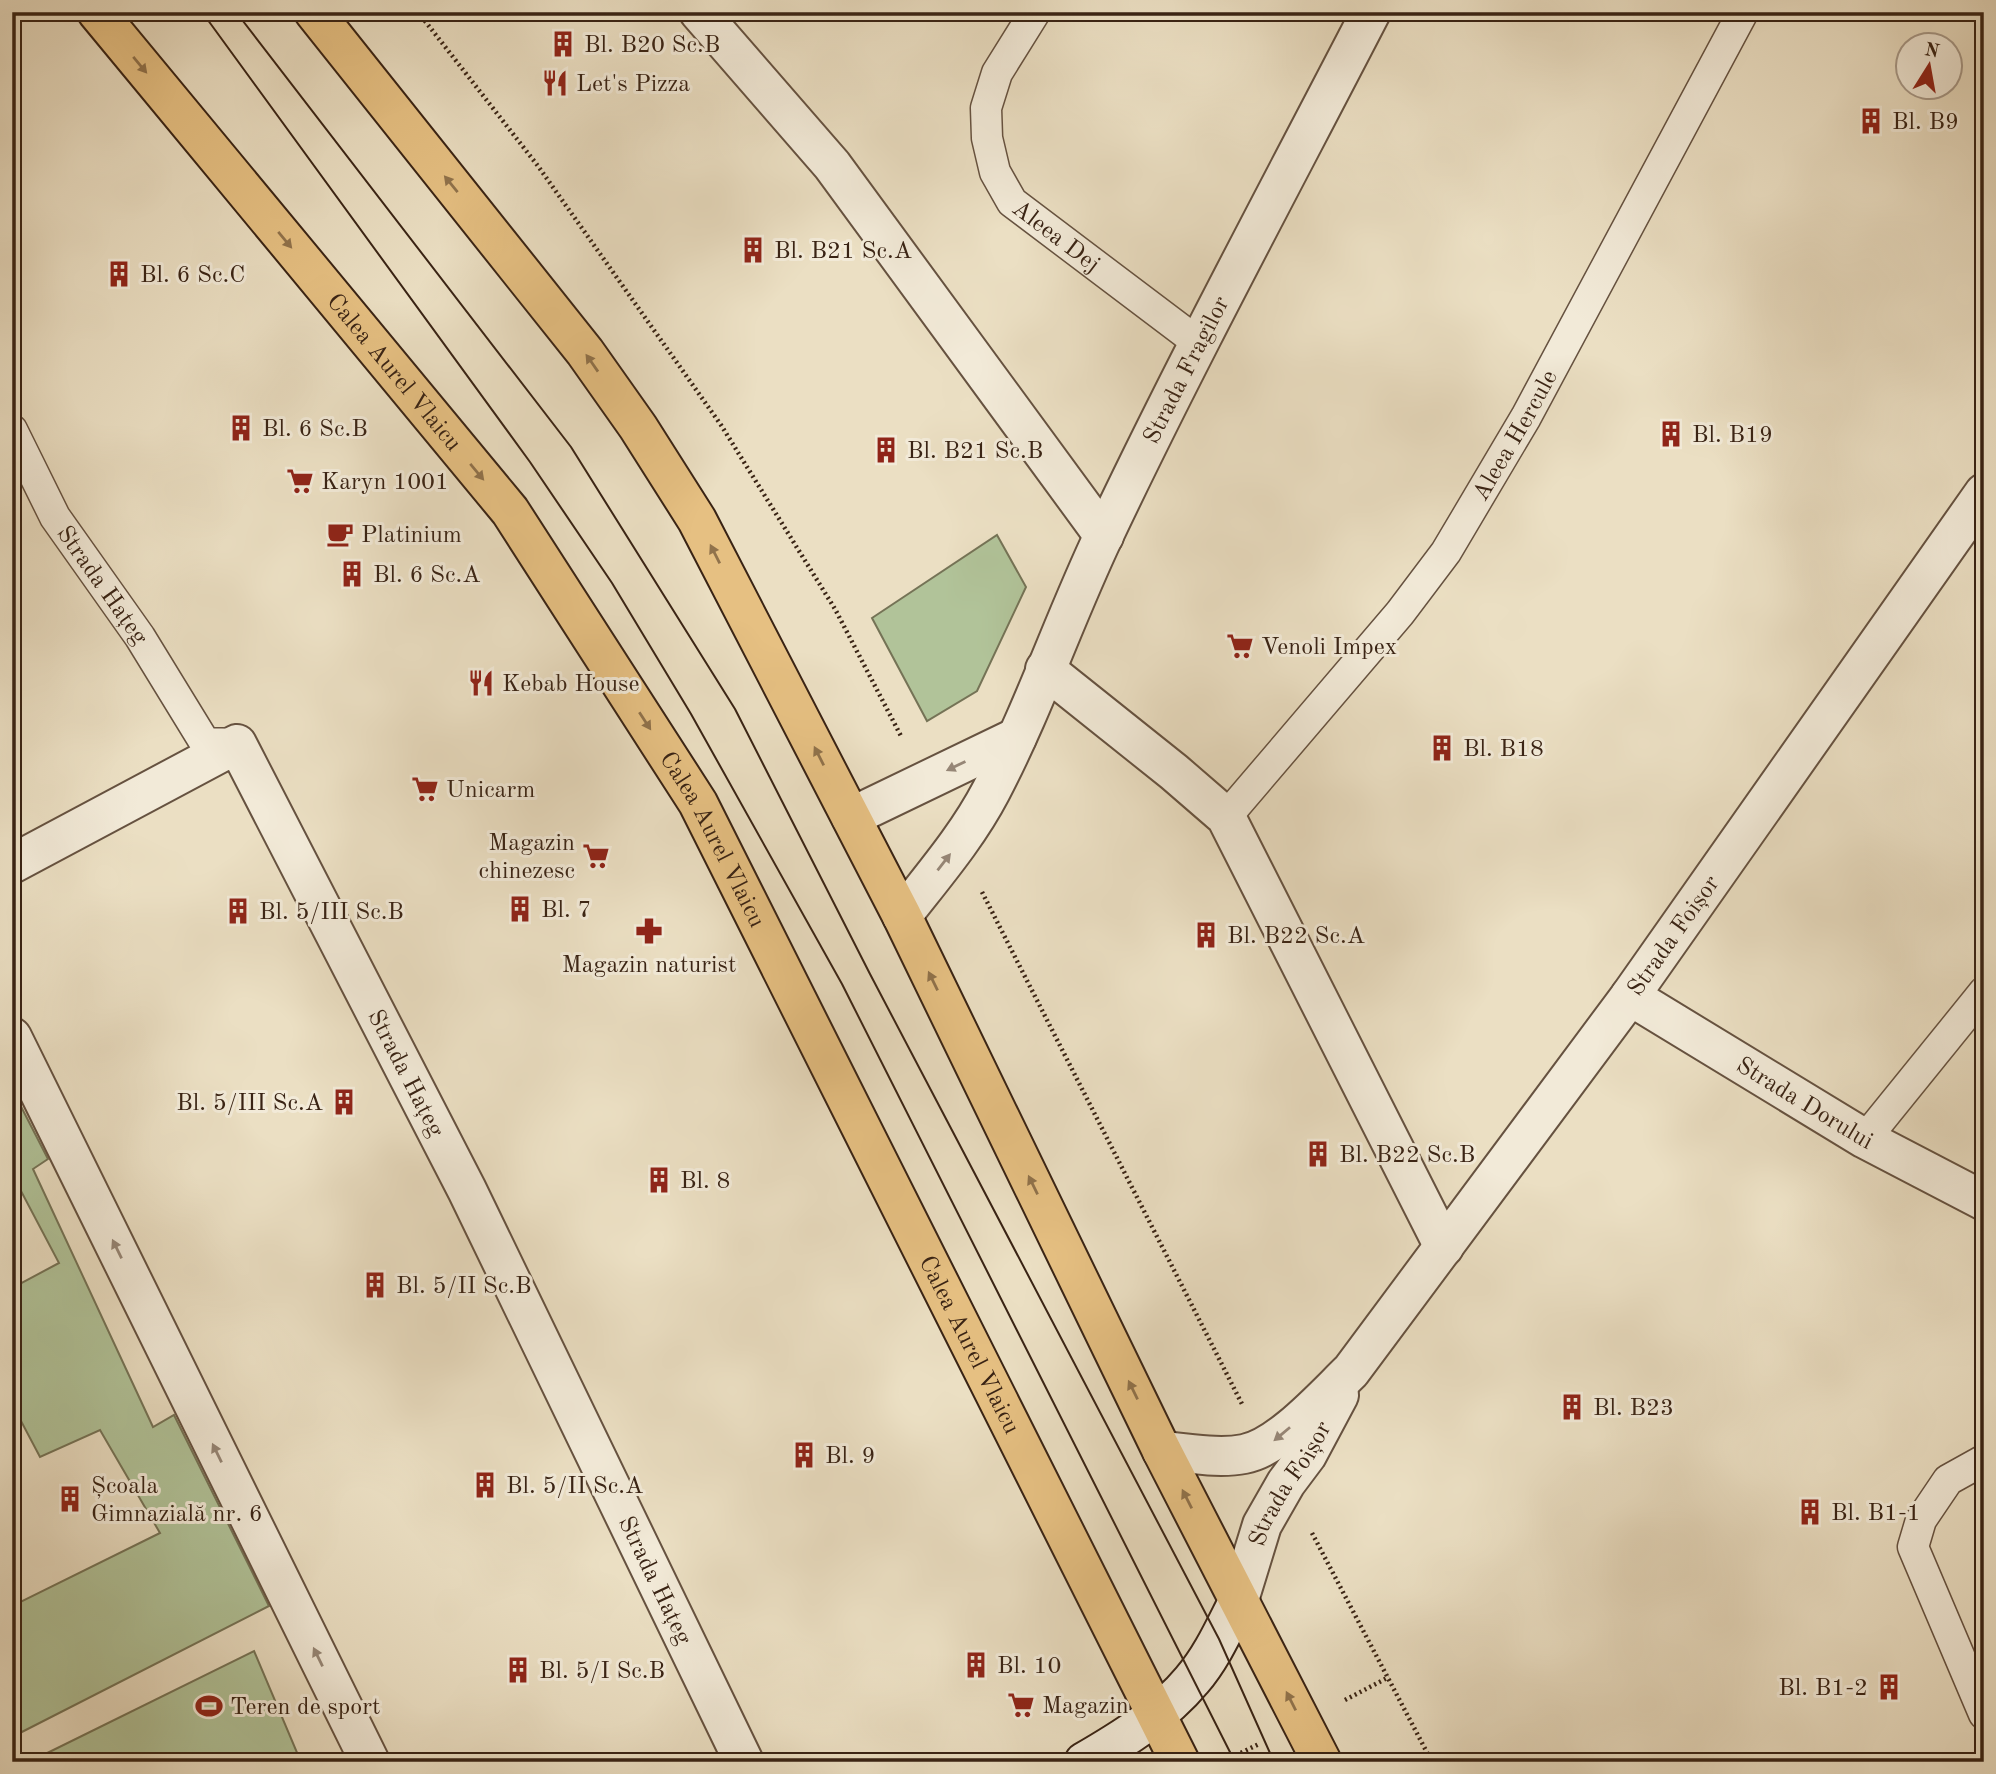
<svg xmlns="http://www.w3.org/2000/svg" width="1996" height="1774" font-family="'Old Standard TT',serif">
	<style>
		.green { fill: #b1c399; stroke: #757356; stroke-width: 2 }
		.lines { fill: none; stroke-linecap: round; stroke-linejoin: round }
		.lane-casing { stroke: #665240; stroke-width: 33 }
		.street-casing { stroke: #665240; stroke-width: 42 }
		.secondary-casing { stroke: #392314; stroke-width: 42 }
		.primary-casing { stroke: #392314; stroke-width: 42 }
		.path { stroke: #392314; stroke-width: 4.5; stroke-dasharray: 2 3.5; stroke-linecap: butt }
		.lane { stroke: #f2ead8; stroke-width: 30 }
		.street { stroke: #f2ead8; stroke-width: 38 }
		.secondary { stroke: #f2ead8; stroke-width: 38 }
		.primary { stroke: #e6c082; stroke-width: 38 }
		.tram { stroke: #392314; stroke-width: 2 }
		.oneway { fill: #90724b }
		.oneway2 { fill: #968676 }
		.labels { text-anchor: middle; stroke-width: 6; stroke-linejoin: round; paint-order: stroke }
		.poi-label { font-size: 24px; fill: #392314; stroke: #f2ead8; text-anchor: start }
		.street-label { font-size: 24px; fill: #392314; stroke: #f2ead8 }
	</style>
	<rect width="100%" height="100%" fill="#ebdfc3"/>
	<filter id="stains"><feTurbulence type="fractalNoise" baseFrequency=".00286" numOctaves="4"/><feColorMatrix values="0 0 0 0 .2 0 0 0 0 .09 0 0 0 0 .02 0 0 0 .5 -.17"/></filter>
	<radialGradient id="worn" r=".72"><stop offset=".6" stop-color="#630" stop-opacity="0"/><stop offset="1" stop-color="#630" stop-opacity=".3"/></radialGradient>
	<g class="green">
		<polygon points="997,535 1026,587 977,691 927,721 872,618"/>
		<polygon points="12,1089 48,1159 33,1169 153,1427 174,1415 269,1606 12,1737 12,1606 160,1533 100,1430 40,1457 12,1404 12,1288 59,1263 12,1174"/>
		<polygon points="254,1651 301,1762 29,1762"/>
	</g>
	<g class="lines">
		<g class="lane-casing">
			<g id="lane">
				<path id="s1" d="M1035,12l-38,61 -11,35 1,30 8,34 17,30 188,142"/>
				<path id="s2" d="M12,430l43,87 85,120 65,106 32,1"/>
				<path id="s3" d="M1226,817l174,-204 46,-61 80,-135 217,-405"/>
				<polyline points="1865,1139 1984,992"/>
				<polyline points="1984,1460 1948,1480 1921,1520 1913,1547 1984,1714"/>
			</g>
		</g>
		<g class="street-casing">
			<g id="street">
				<polyline points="699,12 832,165 1104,536"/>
				<polyline points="1045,669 1174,772 1226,817 1444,1247"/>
				<polyline points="851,817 1017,737"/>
				<path id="s4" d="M12,864l225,-120 230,446 277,572"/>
				<path id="s5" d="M902,916c31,-40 65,-79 89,-125 43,-82 73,-172 113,-256 84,-177 177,-349 267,-523"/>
				<path id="s6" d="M1630,996l235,143 119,62"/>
				<polyline points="12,1037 370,1762"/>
				<path id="s7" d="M1162,1451c27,2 56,8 82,3 36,-7 80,-57 107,-83l279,-375 354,-503"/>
				<path id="s8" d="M1239,1600l23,-75 24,-42 21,-28 32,-60"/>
			</g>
		</g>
		<g class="secondary-casing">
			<path id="secondary" d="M1084,1762c38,-22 80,-48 108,-82 20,-23 33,-53 47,-80"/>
		</g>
		<g class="primary-casing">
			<g id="primary">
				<path id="s9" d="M97,12l413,499 188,292 482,959"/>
				<polyline points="314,12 585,352 638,427 697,520 902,916 1162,1451 1322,1762"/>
			</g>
		</g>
		<g class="path">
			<polyline points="418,12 538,166 721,425 835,609 902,738"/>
			<polyline points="982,892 1243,1406"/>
			<polyline points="1312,1533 1432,1762"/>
			<polyline points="1345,1700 1389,1677"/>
			<polyline points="1226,1760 1259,1744"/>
		</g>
		<use href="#lane" class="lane"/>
		<use href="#street" class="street"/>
		<use href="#secondary" class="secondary"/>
		<use href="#primary" class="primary"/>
		<g class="tram">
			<polyline points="202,12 530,462 612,583 691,714 842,984 1235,1762"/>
			<polyline points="236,12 571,447 735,709 870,974 1219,1639 1274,1762"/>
		</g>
	</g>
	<defs><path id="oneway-solid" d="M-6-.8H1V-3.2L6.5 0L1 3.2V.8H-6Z" transform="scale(1.75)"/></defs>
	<g class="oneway">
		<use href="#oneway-solid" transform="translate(140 65) rotate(50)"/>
		<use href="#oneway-solid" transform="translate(451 184) rotate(-129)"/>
		<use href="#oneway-solid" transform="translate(285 240) rotate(50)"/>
		<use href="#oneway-solid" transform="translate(592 363) rotate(-125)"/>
		<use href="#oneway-solid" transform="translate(477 472) rotate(50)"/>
		<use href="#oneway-solid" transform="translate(715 554) rotate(-117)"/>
		<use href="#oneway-solid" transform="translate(645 721) rotate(57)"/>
		<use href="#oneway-solid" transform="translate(819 756) rotate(-117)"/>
		<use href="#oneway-solid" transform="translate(933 981) rotate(-116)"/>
		<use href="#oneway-solid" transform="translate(1033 1185) rotate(-116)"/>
		<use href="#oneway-solid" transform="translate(1133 1390) rotate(-116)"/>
		<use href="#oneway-solid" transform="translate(1187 1499) rotate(-117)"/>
		<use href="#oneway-solid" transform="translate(1291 1701) rotate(-117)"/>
	</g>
	<g class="oneway2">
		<use href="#oneway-solid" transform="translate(956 766) rotate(154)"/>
		<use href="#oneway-solid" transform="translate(944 862) rotate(-52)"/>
		<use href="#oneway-solid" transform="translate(117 1249) rotate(-116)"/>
		<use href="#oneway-solid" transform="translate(1282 1434) rotate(140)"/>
		<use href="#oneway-solid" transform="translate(217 1453) rotate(-116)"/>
		<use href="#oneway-solid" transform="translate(318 1657) rotate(-116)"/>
	</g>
	<defs>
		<g id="building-bare" transform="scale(2.1)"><path d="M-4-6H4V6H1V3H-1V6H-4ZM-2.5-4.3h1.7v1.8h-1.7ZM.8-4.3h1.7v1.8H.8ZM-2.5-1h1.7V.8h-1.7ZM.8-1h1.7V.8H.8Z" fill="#8f2418" stroke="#f2ead8" stroke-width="2.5" paint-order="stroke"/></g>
		<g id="restaurant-bare" transform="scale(2.1)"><path d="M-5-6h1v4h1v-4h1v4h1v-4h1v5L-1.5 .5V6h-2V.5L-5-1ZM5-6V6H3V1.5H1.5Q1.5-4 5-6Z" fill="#8f2418" stroke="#f2ead8" stroke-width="2.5" paint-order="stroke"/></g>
		<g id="supermarket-bare" transform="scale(2.1)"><path d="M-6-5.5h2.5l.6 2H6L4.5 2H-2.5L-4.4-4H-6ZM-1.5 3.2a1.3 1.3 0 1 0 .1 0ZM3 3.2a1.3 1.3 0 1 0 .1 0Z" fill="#8f2418" stroke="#f2ead8" stroke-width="2.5" paint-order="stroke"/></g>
		<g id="cafe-bare" transform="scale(2.1)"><path d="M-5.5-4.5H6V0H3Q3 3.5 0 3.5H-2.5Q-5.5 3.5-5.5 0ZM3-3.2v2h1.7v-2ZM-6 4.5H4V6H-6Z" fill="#8f2418" stroke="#f2ead8" stroke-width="2.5" paint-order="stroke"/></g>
		<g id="pharmacy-bare" transform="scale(2.1)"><path d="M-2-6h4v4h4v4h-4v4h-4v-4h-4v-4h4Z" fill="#8f2418" stroke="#f2ead8" stroke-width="2.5" paint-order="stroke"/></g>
		<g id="stadium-bare" transform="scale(2.1)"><path d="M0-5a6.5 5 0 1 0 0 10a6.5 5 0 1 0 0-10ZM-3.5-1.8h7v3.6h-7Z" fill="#8f2418" stroke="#f2ead8" stroke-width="2.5" paint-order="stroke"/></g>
	</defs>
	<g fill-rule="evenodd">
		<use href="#building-bare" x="563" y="44"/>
		<use href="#restaurant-bare" x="555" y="83"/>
		<use href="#building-bare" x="1871" y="121"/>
		<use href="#building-bare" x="753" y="250"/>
		<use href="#building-bare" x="119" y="274"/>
		<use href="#building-bare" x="241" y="428"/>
		<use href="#building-bare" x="1671" y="434"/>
		<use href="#building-bare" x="886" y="450"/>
		<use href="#supermarket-bare" x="300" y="481"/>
		<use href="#cafe-bare" x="340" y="534"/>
		<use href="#building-bare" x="352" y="574"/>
		<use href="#supermarket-bare" x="1240" y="646"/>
		<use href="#restaurant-bare" x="481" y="683"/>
		<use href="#building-bare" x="1442" y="748"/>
		<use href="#supermarket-bare" x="425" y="789"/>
		<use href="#supermarket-bare" x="596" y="856"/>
		<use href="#building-bare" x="520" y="909"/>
		<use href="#building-bare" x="238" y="911"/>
		<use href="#pharmacy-bare" x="649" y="931"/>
		<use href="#building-bare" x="1206" y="935"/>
		<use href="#building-bare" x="344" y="1102"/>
		<use href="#building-bare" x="1318" y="1154"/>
		<use href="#building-bare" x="659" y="1180"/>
		<use href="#building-bare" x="375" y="1285"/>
		<use href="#building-bare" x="1572" y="1407"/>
		<use href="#building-bare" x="804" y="1455"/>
		<use href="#building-bare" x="485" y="1485"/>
		<use href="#building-bare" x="70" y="1499"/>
		<use href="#building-bare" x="1810" y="1512"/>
		<use href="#building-bare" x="976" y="1665"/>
		<use href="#building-bare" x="518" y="1670"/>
		<use href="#building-bare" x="1889" y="1687"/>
		<use href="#supermarket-bare" x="1021" y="1705"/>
		<use href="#stadium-bare" x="209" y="1706"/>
	</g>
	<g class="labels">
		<g class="poi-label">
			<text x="584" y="52">Bl. B20 Sc.B</text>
			<text x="576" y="91">Let's Pizza</text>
			<text x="1892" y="129">Bl. B9</text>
			<text x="774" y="258">Bl. B21 Sc.A</text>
			<text x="140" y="282">Bl. 6 Sc.C</text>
			<text x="262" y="436">Bl. 6 Sc.B</text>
			<text x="1692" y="442">Bl. B19</text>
			<text x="907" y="458">Bl. B21 Sc.B</text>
			<text x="321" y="489">Karyn 1001</text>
			<text x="361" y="542">Platinium</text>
			<text x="373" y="582">Bl. 6 Sc.A</text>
			<text x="1261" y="654">Venoli Impex</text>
			<text x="502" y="691">Kebab House</text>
			<text x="1463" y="756">Bl. B18</text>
			<text x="446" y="797">Unicarm</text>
			<text x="575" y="850" text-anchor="end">Magazin<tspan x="575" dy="28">chinezesc</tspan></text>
			<text x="541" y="917">Bl. 7</text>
			<text x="259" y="919">Bl. 5/III Sc.B</text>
			<text x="1227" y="943">Bl. B22 Sc.A</text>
			<text x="649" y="972" text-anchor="middle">Magazin naturist</text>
			<text x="323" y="1110" text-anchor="end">Bl. 5/III Sc.A</text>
			<text x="1339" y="1162">Bl. B22 Sc.B</text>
			<text x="680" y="1188">Bl. 8</text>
			<text x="396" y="1293">Bl. 5/II Sc.B</text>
			<text x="1593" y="1415">Bl. B23</text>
			<text x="825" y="1463">Bl. 9</text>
			<text x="91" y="1493">Școala<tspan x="91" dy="28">Gimnazială nr. 6</tspan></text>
			<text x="506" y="1493">Bl. 5/II Sc.A</text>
			<text x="1831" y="1520">Bl. B1-1</text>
			<text x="997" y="1673">Bl. 10</text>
			<text x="539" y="1678">Bl. 5/I Sc.B</text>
			<text x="1868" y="1695" text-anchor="end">Bl. B1-2</text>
			<text x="1042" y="1713">Magazin</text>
			<text x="230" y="1714">Teren de sport</text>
		</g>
		<g class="street-label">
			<text dy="8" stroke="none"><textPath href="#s1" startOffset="264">Aleea Dej</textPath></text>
			<text dy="8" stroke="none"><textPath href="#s5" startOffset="618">Strada Fragilor</textPath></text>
			<text dy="8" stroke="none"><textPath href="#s9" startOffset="467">Calea Aurel Vlaicu</textPath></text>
			<text dy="8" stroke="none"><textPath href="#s3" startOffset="480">Aleea Hercule</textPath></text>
			<text dy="8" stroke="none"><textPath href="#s2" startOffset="180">Strada Hațeg</textPath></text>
			<text dy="8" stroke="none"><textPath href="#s9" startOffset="1034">Calea Aurel Vlaicu</textPath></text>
			<text dy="8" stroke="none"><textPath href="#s7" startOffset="761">Strada Foișor</textPath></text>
			<text dy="8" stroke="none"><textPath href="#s4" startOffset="625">Strada Hațeg</textPath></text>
			<text dy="8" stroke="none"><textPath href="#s6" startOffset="205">Strada Dorului</textPath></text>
			<text dy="8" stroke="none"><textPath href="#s9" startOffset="1601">Calea Aurel Vlaicu</textPath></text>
			<text dy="8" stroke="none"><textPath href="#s8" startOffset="128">Strada Foișor</textPath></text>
			<text dy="8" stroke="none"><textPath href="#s4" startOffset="1190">Strada Hațeg</textPath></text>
		</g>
	</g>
	<rect width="1996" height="1774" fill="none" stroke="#ebdfc3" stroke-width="42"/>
	<rect x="14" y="14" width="1968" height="1746" fill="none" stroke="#392314" stroke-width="3.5"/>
	<rect x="21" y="21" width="1954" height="1732" fill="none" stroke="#392314" stroke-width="2"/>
	<g transform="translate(1929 66) rotate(11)"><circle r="33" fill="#f2ead8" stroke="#a89a8a" stroke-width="2"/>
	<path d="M0-5L12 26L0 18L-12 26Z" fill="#8f2418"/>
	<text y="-10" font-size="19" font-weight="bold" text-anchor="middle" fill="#392314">N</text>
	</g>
	<rect width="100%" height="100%" filter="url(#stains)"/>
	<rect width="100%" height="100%" fill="url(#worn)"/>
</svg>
